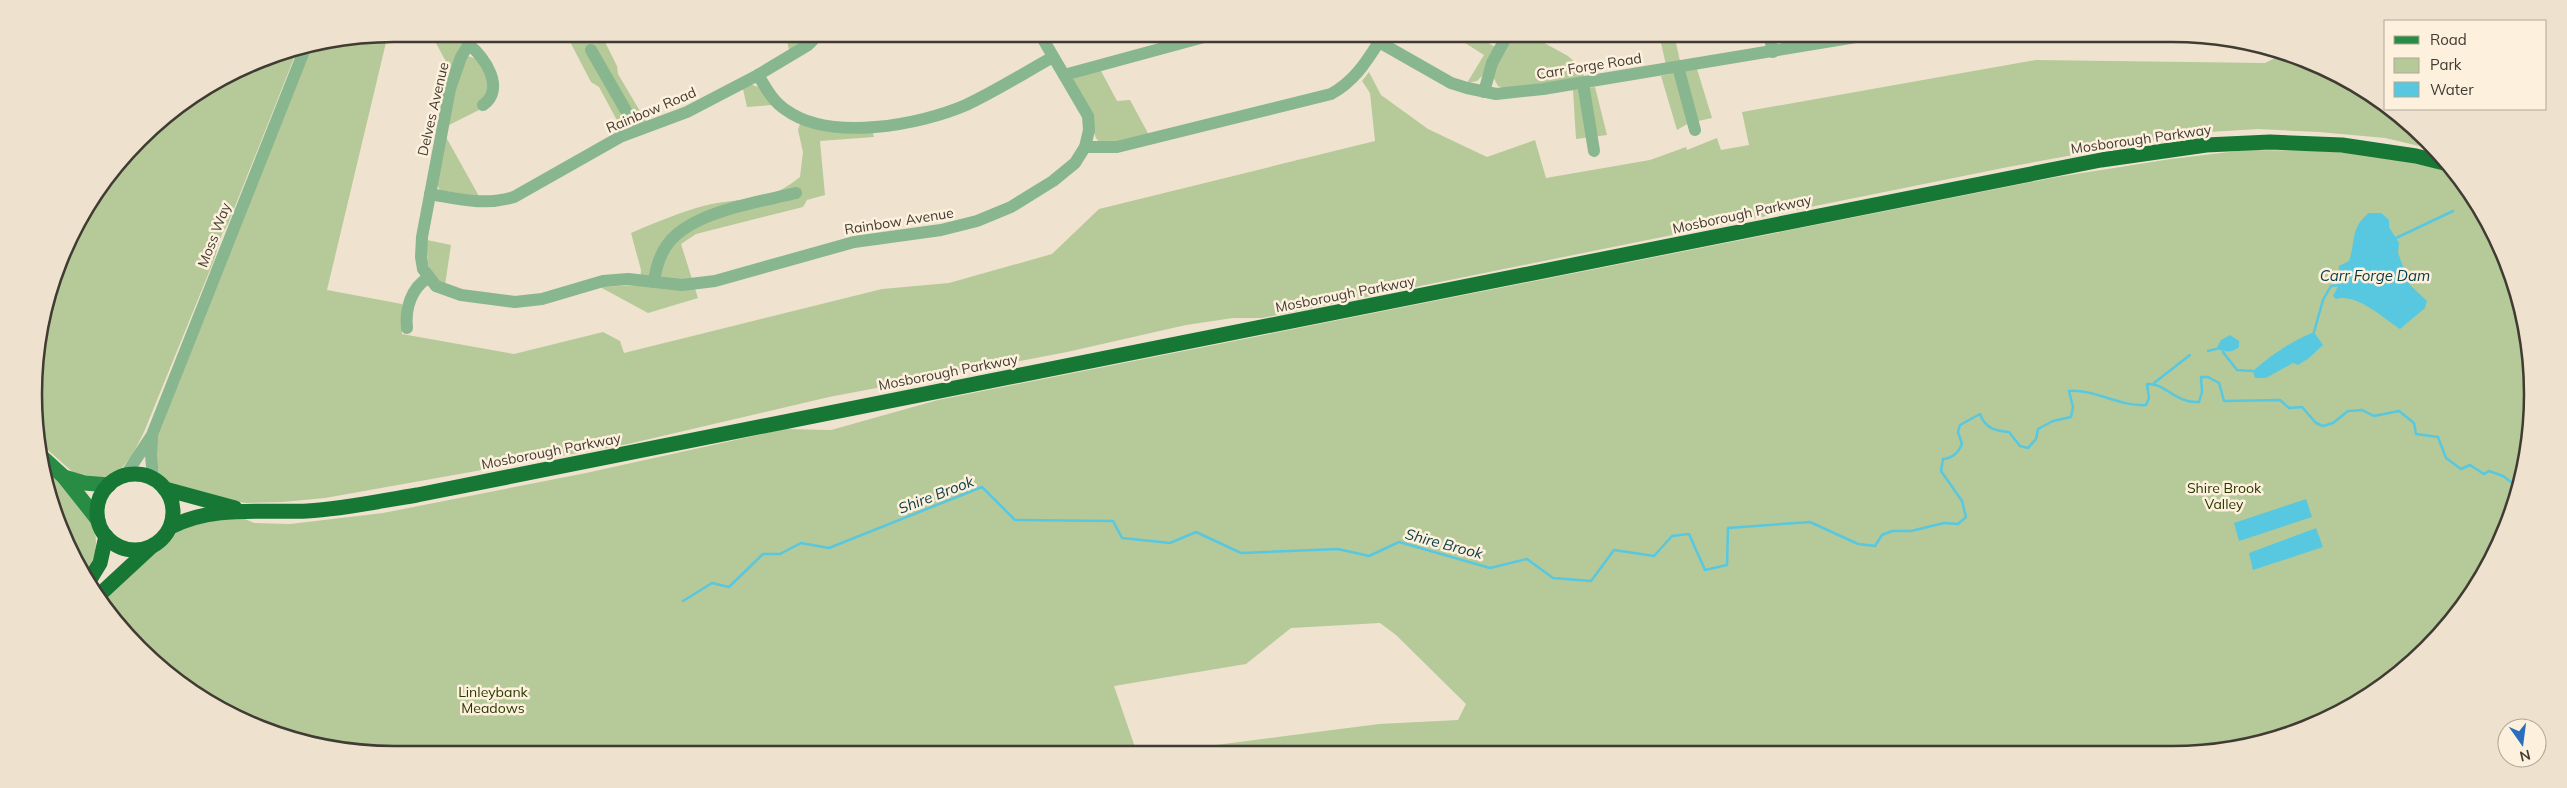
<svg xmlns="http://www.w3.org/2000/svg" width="2567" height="788" font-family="Mulish,sans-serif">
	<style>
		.green { fill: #b6c999 }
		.water { fill: #57c8e0 }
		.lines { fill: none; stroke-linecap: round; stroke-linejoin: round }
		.stream { stroke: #57c8e0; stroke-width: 2.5 }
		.minor { stroke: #88b68f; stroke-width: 12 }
		.major { stroke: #288c44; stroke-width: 15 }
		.highway { stroke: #177835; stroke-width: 15 }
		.labels { text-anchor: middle; stroke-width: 5; stroke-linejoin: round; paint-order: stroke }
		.street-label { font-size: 14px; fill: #403b33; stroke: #fdf0dc }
		.park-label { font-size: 14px; fill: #293a00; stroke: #fdf0dc }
		.water-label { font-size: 15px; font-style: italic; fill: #063c46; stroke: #fdf0dc }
		.rim { fill: none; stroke: #403b33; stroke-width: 2.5 }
	</style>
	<rect width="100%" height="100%" fill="#efe3cf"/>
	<g class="green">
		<path d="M388,34l-61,256 75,14v30l112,20 89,-22 17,9 4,12 258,-64 67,-6 103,-29 47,-45 276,-68 -5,-48 -8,-12 7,-9 12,23 47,34 59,28 48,-17 11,38 104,-18 36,-13 1,3 30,-12 4,12 28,-5 -7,-33 294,-52 229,3 20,-10c35,11 72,28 101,52v4h5l37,30 45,55 33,62 20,68 7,70 -7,71 -41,109 -74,91 -79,52 -112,34 -1066,2 225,-29 79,-4 8,-16 -70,-69 -16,-12 -89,5 -45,36 -132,22 23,67 -743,1 -71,-7 -67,-20 -62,-34 -55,-44 -38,-47 84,-77 48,-7 12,1 9,4 36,1 93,-11 203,-40 199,-44 46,1 107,-30 1119,-223 114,-18 75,-9 76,1 44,3 26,6 40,-11 -47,-11 -66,-6 -61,-3 -65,4 -185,34 -746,151h-29l-47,7 -119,27 -238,45 -201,47 -303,54 -42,4 -37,1 -23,-3 -54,-15 -10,-10 -4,-31 155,-399 14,-4z"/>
		<polygon points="431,34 470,34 468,56 477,59 492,90 478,106 479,110 447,126 456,80"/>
		<polygon points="566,34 601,34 617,66 618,74 647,123 618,133 619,124 599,87 591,82"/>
		<path d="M785,34h110c-24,4 -50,13 -73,4l-32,15z"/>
		<polygon points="1451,34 1474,34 1495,47 1482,76 1477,81 1467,83 1484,55"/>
		<polygon points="1512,34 1528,34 1568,56 1579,66 1585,78 1503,88 1498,86 1493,77 1494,68"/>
		<polygon points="1659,34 1674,34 1680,61 1666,65"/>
		<polygon points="298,48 228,224 222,234 214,260 144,432 133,454 121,469 110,477 95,479 77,476 39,442 35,418 37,347 71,234 108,174 156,123 256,61"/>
		<polygon points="1100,69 1117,101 1130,100 1149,135 1110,144 1100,143 1096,138 1073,79 1077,75"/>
		<polygon points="1697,69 1712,118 1689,123 1677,130 1661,76"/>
		<polygon points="750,84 761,88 772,105 747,107 743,89"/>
		<polygon points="1595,87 1607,135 1576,139 1573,90"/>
		<path d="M800,124l72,6 2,7 -54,4 5,54 -18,5 -4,7 -107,27 -15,10 17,54 -50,15 -48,-26 40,-2 1,-15 -10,-37c23,-10 47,-20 72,-27 39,-10 62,0 97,-29l3,-25 -5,-22z"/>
		<polygon points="446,137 480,198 440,190 437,185"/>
		<path d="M427,240l24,5 -6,40c-19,-11 -18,-25 -18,-45z"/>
		<path d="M42,465c33,30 74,63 43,109l-39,-87z"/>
	</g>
	<g class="water">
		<path d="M2369,213h12l8,7v7l10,16 -1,10 12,32 17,16 -2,7 -25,21c-17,-11 -43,-36 -64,-30l-3,-3 5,-10 1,-20 10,-5c7,-20 1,-33 20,-48z"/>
		<path d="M2314,332l9,13 -14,13 -11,7 -5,-2 -27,15h-11l-2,-7c20,-17 37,-29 61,-39z"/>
		<path d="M2230,335l9,6v6c-7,6 -14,5 -23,2l5,-9z"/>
		<polygon points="2306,499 2312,517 2239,541 2234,523"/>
		<polygon points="2316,528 2323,547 2253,570 2249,553"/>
	</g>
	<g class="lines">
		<g class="stream">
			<polyline points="2394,239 2453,211"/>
			<polyline points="2314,332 2323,300 2331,286 2340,285"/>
			<polyline points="2208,351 2216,349"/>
			<polyline points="2223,352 2237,370 2253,371"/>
			<polyline points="2154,383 2190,355"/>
			<path d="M683,601l29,-18 17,4 34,-33h17l21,-11 28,5 153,-61 33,33 98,1 9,17 48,5 26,-11 45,21 97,-4 31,7 30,-14 91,26 37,-9 26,19 38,3 23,-31 40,6 18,-20 17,-2 16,36 22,-5 1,-37 82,-6 48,22 17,2 7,-11 10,-4h19l33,-8 14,1 8,-7 -4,-16 -21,-30 2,-12c10,-1 15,-6 19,-15l-4,-12 2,-7 20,-11c5,14 15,17 29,18l11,14 8,2 8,-9 2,-10 15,-8 18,-4 2,-10 -4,-16c26,-2 51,16 77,14l3,-7 -2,-14c17,-2 29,20 52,18l3,-10 -1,-15h7l11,6 5,18 56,-1 9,8 13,-1 14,16 7,3 10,-3 15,-12 14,-1 12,6 25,-5 15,12 2,11 22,3 8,21 15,11 9,-4 14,9 5,-3 14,5 15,11"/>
		</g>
		<g class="minor">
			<polyline points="475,34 461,57 450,89 422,237 421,257 423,269 436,286 461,295 515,302 542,299 603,281 628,279 682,285 715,281 854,242 941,230 977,221 1011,207 1053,181 1075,163 1085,147 1089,130 1088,116 1040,34"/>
			<polyline points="1769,34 1773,52"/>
			<polyline points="1379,42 1451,83 1467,88 1496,94 1543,89 1874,34"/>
			<path d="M468,44c17,13 38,45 15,61"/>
			<polyline points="591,50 637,130"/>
			<polyline points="1678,67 1695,130"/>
			<path d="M758,75c8,13 15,27 28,35 44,32 134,15 180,-5 30,-14 58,-32 87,-48"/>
			<polyline points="1064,75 1215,34"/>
			<polyline points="1583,83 1594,151"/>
			<polyline points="1484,92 1492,63 1508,34"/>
			<path d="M1085,147h32l214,-53c26,-14 38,-37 53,-60"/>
			<path d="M430,194c29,5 55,12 84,3l106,-60 67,-25 71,-37 50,-30 11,-11"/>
			<path d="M654,282c2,-15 6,-30 17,-42 26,-29 88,-38 125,-47"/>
			<path d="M407,328c-2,-19 4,-40 21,-50"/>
			<polyline points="152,438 151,455 153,478"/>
			<polyline points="125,476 152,435 306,46"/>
		</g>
		<g class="major">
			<polyline points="41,456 64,477 98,520"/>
			<polyline points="64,477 84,483 109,485"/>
		</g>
		<g class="highway">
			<circle cx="135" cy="512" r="38"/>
			<polyline points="165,489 235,508"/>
			<path d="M171,527c41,-22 91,-14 136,-16 37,-2 73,-10 110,-16l1684,-335 105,-15 64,-3 72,3 74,11 32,8"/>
			<polyline points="89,581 100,563 106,536"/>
			<polyline points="97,597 151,547"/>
		</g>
	</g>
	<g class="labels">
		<g class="street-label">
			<text transform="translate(1589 66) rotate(-9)" y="5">Carr Forge Road</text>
			<text transform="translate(433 109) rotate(-77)" y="5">Delves Avenue</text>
			<text transform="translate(651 110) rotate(-23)" y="5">Rainbow Road</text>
			<text transform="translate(2141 139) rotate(-8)" y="5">Mosborough Parkway</text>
			<text transform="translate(1742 214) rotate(-12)" y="5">Mosborough Parkway</text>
			<text transform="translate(899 221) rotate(-9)" y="5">Rainbow Avenue</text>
			<text transform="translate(214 235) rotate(-69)" y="5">Moss Way</text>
			<text transform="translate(1345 294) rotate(-11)" y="5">Mosborough Parkway</text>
			<text transform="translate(948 372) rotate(-11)" y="5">Mosborough Parkway</text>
			<text transform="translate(551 451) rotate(-11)" y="5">Mosborough Parkway</text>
		</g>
		<g class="park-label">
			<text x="2224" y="493">Shire Brook<tspan x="2224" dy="16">Valley</tspan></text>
			<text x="493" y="697">Linleybank<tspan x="493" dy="16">Meadows</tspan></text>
		</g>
		<g class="water-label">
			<text x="2375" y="281">Carr Forge Dam</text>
			<text transform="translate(936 495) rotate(-21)" y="5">Shire Brook</text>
			<text transform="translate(1444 544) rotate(15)" y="5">Shire Brook</text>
		</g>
	</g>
	<path d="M0 0H2567V788H0ZM394 42H2172A352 352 0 0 1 2524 394V394A352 352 0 0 1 2172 746H394A352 352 0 0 1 42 394V394A352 352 0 0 1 394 42Z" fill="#eee2ce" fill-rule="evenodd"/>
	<path class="rim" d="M394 42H2172A352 352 0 0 1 2524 394V394A352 352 0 0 1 2172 746H394A352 352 0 0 1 42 394V394A352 352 0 0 1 394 42Z"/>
	<rect x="2384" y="20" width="162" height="90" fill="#fdf0dc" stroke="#b1a898"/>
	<rect x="2394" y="36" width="25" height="8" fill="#288c44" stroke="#b1a898"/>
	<text x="2430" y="45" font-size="15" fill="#403b33">Road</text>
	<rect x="2394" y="58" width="25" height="15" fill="#b6c999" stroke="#b1a898"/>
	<text x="2430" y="70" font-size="15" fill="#403b33">Park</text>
	<rect x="2394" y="82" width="25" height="15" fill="#57c8e0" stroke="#b1a898"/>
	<text x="2430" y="95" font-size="15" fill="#403b33">Water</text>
	<g transform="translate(2522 743) rotate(166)"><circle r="24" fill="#fdf0dc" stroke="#b1a898"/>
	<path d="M0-4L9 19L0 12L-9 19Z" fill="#286ebf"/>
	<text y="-8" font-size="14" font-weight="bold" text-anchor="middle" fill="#403b33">N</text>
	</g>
</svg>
